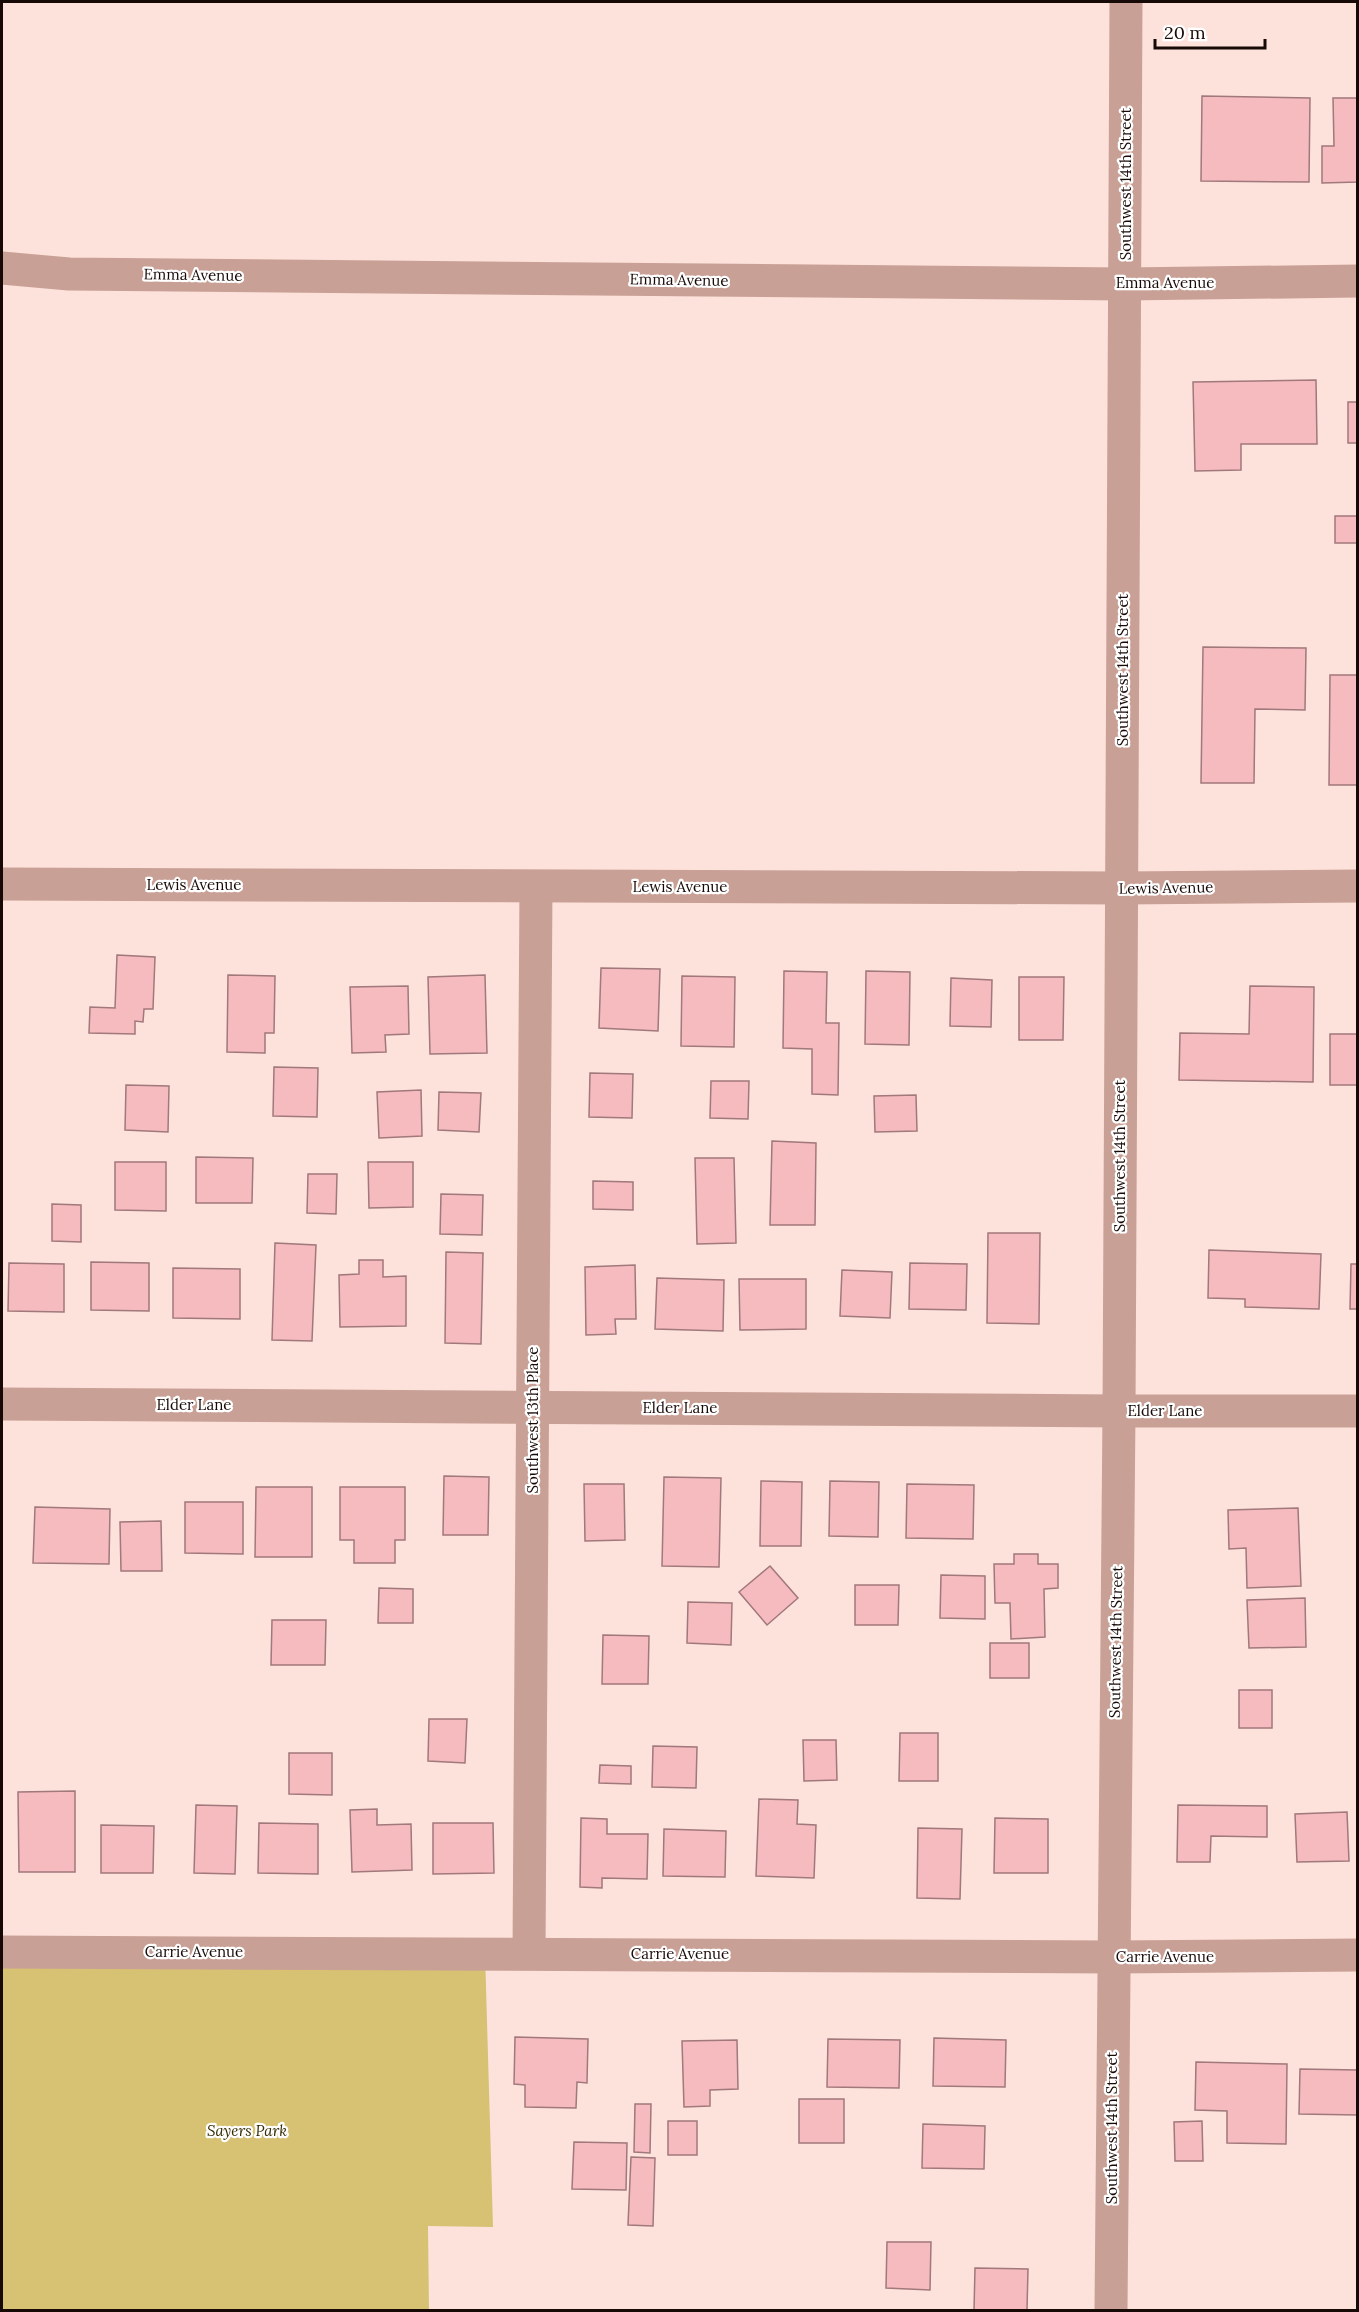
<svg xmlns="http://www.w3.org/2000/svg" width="1359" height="2312" font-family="Lora,serif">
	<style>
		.green { fill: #d7c172 }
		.building { fill: #f5bbbf; stroke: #a1787b; stroke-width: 1.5 }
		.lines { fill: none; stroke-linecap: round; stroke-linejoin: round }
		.minor { stroke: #c9a096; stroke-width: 33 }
		.labels { text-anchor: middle; stroke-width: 4.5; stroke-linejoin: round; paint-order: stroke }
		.street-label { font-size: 15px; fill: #170906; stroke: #fff }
		.park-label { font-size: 15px; font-style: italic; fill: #352b03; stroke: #fff }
	</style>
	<rect width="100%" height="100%" fill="#fde2db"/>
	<polygon class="green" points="2,1952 485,1953 493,2227 428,2226 429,2310 2,2310"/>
	<g class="building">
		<polygon points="1202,96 1310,98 1309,182 1201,181"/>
		<polygon points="1333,98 1358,98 1358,182 1322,183 1322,146 1334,146"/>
		<polygon points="1316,380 1317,444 1241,444 1241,470 1195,471 1193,382"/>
		<rect x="1348" y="402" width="10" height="41"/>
		<rect x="1335" y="516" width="23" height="27"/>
		<polygon points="1203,647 1306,648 1305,710 1255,709 1254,783 1201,783"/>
		<polygon points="1330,675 1358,675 1358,785 1329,785"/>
		<polygon points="117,955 155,957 153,1009 144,1009 143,1022 135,1021 135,1034 89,1033 90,1007 115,1008"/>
		<polygon points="601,968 660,969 658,1031 599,1028"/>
		<polygon points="784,971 827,972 826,1023 839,1023 838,1095 812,1094 812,1049 783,1048"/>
		<polygon points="866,971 910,972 909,1045 865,1044"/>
		<polygon points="228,975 275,976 274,1033 265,1033 265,1053 227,1052"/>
		<polygon points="485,975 487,1053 430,1054 428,977"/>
		<polygon points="682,976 735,977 734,1047 681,1046"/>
		<polygon points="1019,977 1064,977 1063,1040 1019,1040"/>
		<polygon points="951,978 992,980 991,1027 950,1026"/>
		<polygon points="408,986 409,1034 385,1035 386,1052 352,1053 350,987"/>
		<polygon points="1250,986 1314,987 1313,1082 1179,1080 1180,1033 1249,1034"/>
		<rect x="1330" y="1034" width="28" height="51"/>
		<polygon points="274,1067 318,1068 317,1117 273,1116"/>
		<polygon points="590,1073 633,1074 632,1118 589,1117"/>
		<polygon points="711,1081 749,1081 748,1119 710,1118"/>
		<polygon points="126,1085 169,1086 168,1132 125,1130"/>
		<polygon points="421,1090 422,1136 379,1138 377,1092"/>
		<polygon points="439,1092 481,1093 479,1132 438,1130"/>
		<polygon points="916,1095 917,1131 875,1132 874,1096"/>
		<polygon points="772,1141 816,1143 815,1225 770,1225"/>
		<polygon points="196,1157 253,1158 252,1203 196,1203"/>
		<polygon points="695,1158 734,1158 736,1243 697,1244"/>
		<polygon points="115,1162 166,1162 166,1211 115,1210"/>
		<polygon points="368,1162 413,1162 413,1207 369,1208"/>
		<polygon points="308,1174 337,1174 336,1214 307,1213"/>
		<polygon points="593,1181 633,1182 633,1210 593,1209"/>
		<polygon points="441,1194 483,1195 482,1235 440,1234"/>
		<polygon points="52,1204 81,1205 81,1242 52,1241"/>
		<polygon points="988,1233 1040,1233 1039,1324 987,1323"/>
		<polygon points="275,1243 316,1245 312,1341 272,1340"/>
		<polygon points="1209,1250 1321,1254 1319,1309 1245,1307 1245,1299 1208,1298"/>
		<polygon points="446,1252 483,1253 481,1344 445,1343"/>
		<polygon points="359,1260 383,1260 383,1277 406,1276 406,1326 340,1327 339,1275 359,1274"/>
		<polygon points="91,1262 149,1263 149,1311 91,1310"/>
		<polygon points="9,1263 64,1264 64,1312 8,1311"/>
		<polygon points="910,1263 967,1264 966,1310 909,1309"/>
		<polygon points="1351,1264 1358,1264 1358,1309 1350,1309"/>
		<polygon points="635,1265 636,1319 615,1319 616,1334 586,1335 585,1267"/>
		<polygon points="173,1268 240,1269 240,1319 173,1318"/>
		<polygon points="842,1270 892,1272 890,1318 840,1316"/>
		<polygon points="657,1278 724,1280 723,1331 655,1329"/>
		<polygon points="739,1279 806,1279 806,1329 740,1330"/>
		<polygon points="444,1476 489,1477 488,1535 443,1535"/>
		<polygon points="664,1477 721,1478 719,1567 662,1566"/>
		<polygon points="761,1481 802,1482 801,1546 760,1546"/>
		<polygon points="830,1481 879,1482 878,1537 829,1536"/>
		<polygon points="584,1484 624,1484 625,1540 585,1541"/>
		<polygon points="907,1484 974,1485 973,1539 906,1538"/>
		<polygon points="256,1487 312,1487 312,1557 255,1557"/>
		<polygon points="340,1487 405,1487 405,1540 395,1540 395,1563 354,1563 354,1540 340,1540"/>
		<polygon points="185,1502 243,1502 243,1554 185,1553"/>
		<polygon points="35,1507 110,1509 109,1564 33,1563"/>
		<polygon points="1298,1508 1301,1586 1247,1588 1246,1548 1229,1549 1228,1510"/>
		<polygon points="161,1521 162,1571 121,1571 120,1522"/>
		<polygon points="1014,1554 1038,1554 1038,1564 1058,1564 1058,1588 1044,1589 1045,1637 1011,1639 1010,1603 995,1603 994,1564 1014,1564"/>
		<polygon points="770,1566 798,1598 767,1625 739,1592"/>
		<polygon points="941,1575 985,1576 985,1619 940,1618"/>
		<polygon points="855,1585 899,1585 898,1625 855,1625"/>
		<polygon points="379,1588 413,1589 413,1623 378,1623"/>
		<polygon points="1305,1598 1306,1647 1249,1648 1247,1600"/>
		<polygon points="688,1602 732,1603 731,1645 687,1643"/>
		<polygon points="272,1620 326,1620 325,1665 271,1665"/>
		<polygon points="603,1635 649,1636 648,1684 602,1684"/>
		<rect x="990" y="1643" width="39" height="35"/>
		<rect x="1239" y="1690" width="33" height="38"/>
		<polygon points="429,1719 467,1719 465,1763 428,1761"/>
		<polygon points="900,1733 938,1733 938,1781 899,1781"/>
		<polygon points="803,1740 836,1740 837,1780 804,1781"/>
		<polygon points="653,1746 697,1747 696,1788 652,1787"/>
		<polygon points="289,1753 332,1753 332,1795 289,1794"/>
		<polygon points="600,1765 631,1766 631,1784 599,1783"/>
		<polygon points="75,1791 75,1872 19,1872 18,1792"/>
		<polygon points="759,1799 798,1800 797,1824 816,1825 814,1878 756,1876"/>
		<polygon points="196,1805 237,1806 235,1874 194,1873"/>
		<polygon points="1178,1805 1267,1806 1267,1837 1211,1836 1210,1862 1177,1862"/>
		<polygon points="377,1809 377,1825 411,1824 412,1870 352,1872 350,1810"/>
		<polygon points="1347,1812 1349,1861 1297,1862 1295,1814"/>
		<polygon points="581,1818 607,1819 607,1834 648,1834 647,1879 602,1878 602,1888 580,1887"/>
		<polygon points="995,1818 1048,1819 1048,1873 994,1873"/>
		<polygon points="259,1823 318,1824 318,1874 258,1873"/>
		<polygon points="433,1823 493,1823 494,1873 433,1874"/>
		<polygon points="101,1825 154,1826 153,1873 101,1873"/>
		<polygon points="918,1828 962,1829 960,1899 917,1898"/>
		<polygon points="664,1829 726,1831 725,1877 663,1876"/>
		<polygon points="515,2037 588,2039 587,2083 577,2082 576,2108 525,2107 525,2085 514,2084"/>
		<polygon points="934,2038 1006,2040 1005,2087 933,2086"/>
		<polygon points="828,2039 900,2040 899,2088 827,2087"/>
		<polygon points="737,2040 738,2089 710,2090 710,2106 684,2107 682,2041"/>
		<polygon points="1196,2062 1287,2064 1286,2144 1227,2143 1227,2111 1195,2110"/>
		<polygon points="1300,2069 1358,2070 1358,2115 1299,2114"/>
		<rect x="799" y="2099" width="45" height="44"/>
		<polygon points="635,2104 651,2104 650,2153 634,2152"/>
		<rect x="668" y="2121" width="29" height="34"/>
		<polygon points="1202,2121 1203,2161 1175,2161 1174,2122"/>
		<polygon points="923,2124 985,2126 984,2169 922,2168"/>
		<polygon points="574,2142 627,2143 626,2190 572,2189"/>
		<polygon points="631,2157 655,2158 653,2226 628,2225"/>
		<polygon points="887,2242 931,2242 930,2290 886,2288"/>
		<polygon points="975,2268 1028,2269 1027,2310 974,2310"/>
	</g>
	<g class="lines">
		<g class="minor">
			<polyline points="2,268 69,274 1125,284 1358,281"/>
			<polyline points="2,884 1121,888 1358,886"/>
			<polyline points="2,1404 1119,1411 1358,1411"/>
			<polyline points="2,1952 1113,1957 1358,1955"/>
			<polyline points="529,1953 536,887"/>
			<polyline points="1111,2310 1119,1411 1126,2"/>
		</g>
	</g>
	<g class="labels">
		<g class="street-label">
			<text transform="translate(1126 184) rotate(-90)" y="5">Southwest 14th Street</text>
			<text transform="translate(193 275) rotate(1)" y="5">Emma Avenue</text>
			<text transform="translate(679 280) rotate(1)" y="5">Emma Avenue</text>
			<text x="1165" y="288">Emma Avenue</text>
			<text transform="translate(1123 670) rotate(-90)" y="5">Southwest 14th Street</text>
			<text x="194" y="890">Lewis Avenue</text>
			<text x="680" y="892">Lewis Avenue</text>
			<text transform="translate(1166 888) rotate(-1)" y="5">Lewis Avenue</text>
			<text transform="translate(1120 1156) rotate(-90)" y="5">Southwest 14th Street</text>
			<text x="194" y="1410">Elder Lane</text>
			<text x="680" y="1413">Elder Lane</text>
			<text x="1165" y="1416">Elder Lane</text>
			<text transform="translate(533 1420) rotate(-90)" y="5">Southwest 13th Place</text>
			<text transform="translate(1116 1642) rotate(-89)" y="5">Southwest 14th Street</text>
			<text x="194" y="1957">Carrie Avenue</text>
			<text x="680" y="1959">Carrie Avenue</text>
			<text x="1165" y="1962">Carrie Avenue</text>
			<text transform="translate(1112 2128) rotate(-90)" y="5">Southwest 14th Street</text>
		</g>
		<g class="park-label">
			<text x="247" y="2136">Sayers Park</text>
		</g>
	</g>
	<rect width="1359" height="2312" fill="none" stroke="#170906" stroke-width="6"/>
	<path d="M1155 39v9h110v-9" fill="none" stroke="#170906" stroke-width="3"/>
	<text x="1164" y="39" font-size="18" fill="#170906" stroke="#ffffff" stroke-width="4.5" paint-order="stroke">20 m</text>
</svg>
